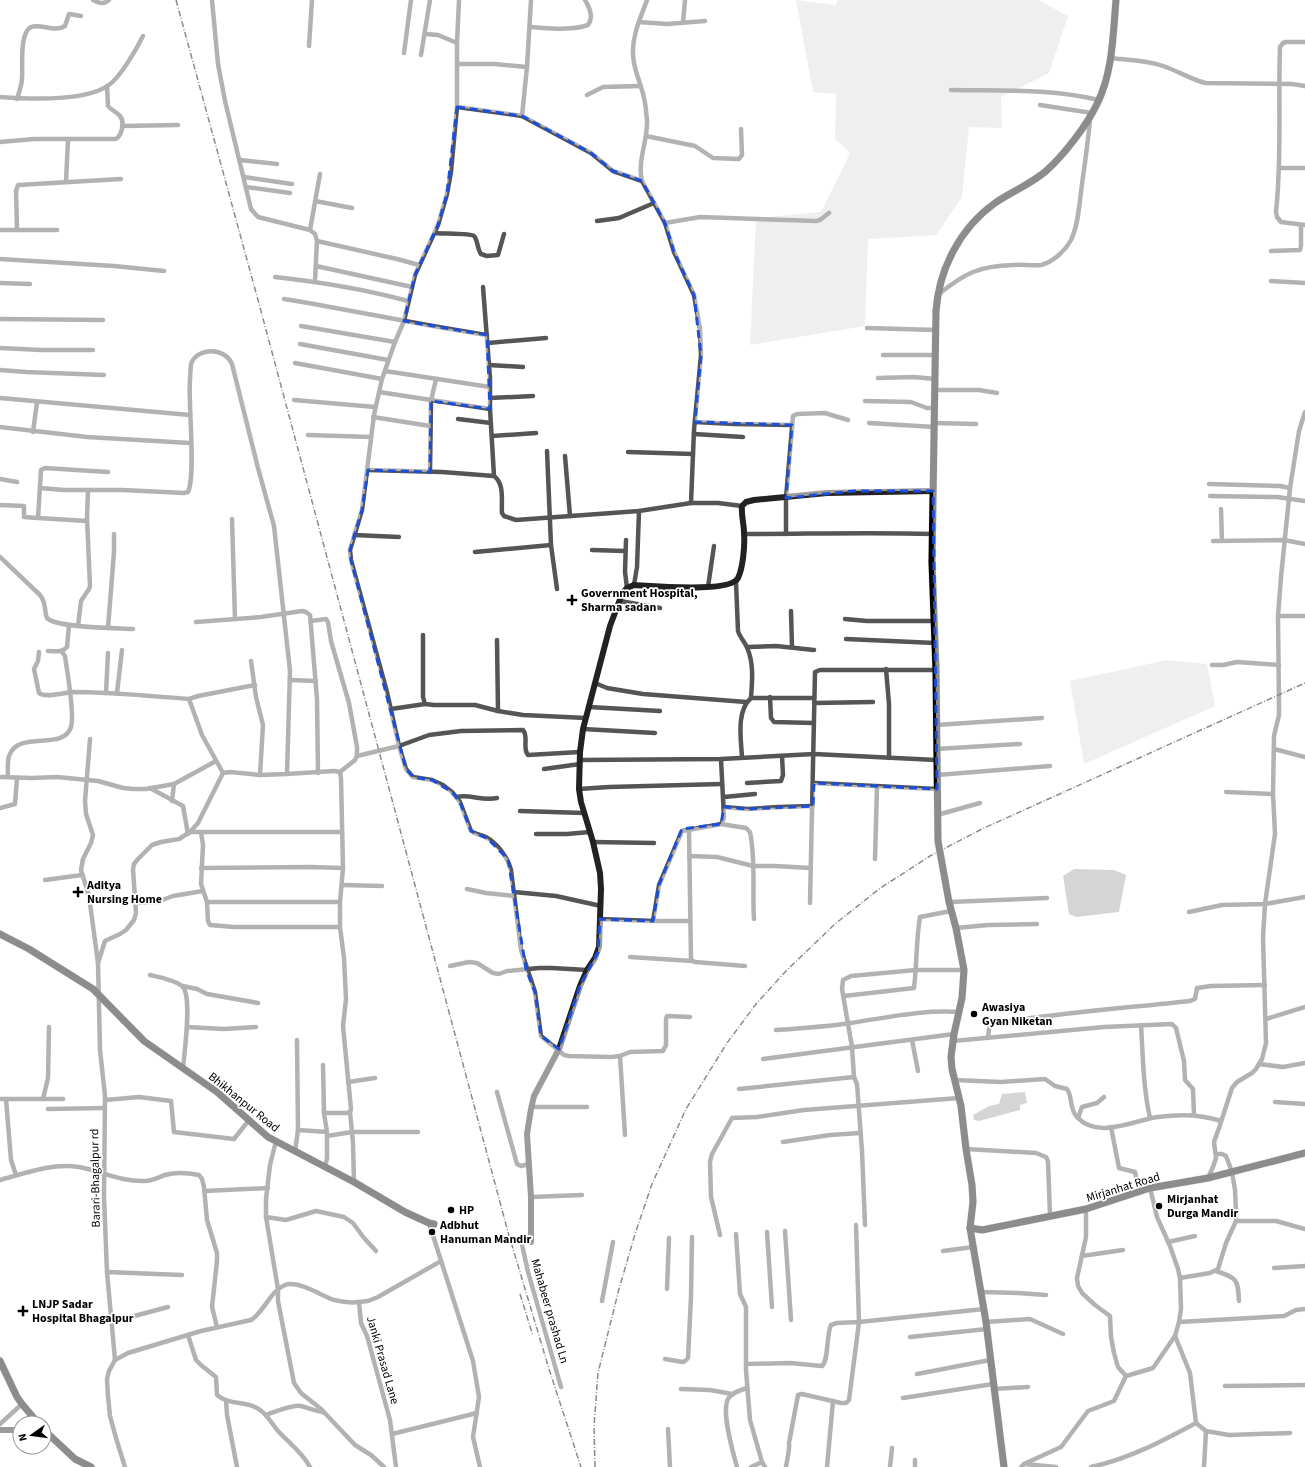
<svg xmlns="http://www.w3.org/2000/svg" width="1305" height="1467" font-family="'Source Sans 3',sans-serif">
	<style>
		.green { fill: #dcdcdc }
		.water { fill: #a3a3a3 }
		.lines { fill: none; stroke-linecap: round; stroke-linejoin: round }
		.primary-casing { stroke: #dbdbdb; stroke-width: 8 }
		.street { stroke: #555; stroke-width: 4.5 }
		.secondary { stroke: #222; stroke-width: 6 }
		.primary { stroke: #000; stroke-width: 7 }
		.rail { stroke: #000; stroke-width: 1.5; stroke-dasharray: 6 2 1 2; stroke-linecap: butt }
		.marked { fill: none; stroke: #1d4ed8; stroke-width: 3; stroke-dasharray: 8 5; stroke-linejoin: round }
		.poi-dot { fill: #000; stroke: #fff; stroke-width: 1.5 }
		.labels { text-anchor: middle; stroke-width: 3.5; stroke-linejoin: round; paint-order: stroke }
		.poi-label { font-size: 12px; font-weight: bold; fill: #000; stroke: #fff; text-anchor: start }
		.street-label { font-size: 12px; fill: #000; stroke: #fff }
	</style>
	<rect width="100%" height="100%" fill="#fff"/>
	<g class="green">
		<polygon points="796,0 836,5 837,0 1038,0 1068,16 1049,73 1001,97 1002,128 969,127 962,197 936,235 868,239 865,326 750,345 756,218 821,212 850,153 835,139 836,94 813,92"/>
		<polygon points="1167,660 1207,664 1215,706 1084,764 1070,681"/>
	</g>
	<g class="water">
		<polygon points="1074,869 1114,870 1126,875 1119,912 1076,917 1069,914 1063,876"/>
		<polygon points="1025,1092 1027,1103 1020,1105 1020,1110 979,1121 974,1120 973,1115 989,1106 999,1104 1002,1094"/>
	</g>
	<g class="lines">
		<g class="primary-casing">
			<g id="primary">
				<polyline points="0,934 29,949 93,989 144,1041 217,1092 268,1137 354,1182 405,1212 429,1223 434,1224"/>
				<polyline points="970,1228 982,1230 1086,1209 1150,1188 1208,1178 1305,1153"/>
				<polyline points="0,1361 17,1397 22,1404 38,1423"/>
				<polyline points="44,1430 75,1459 91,1467"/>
				<path d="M1004,1467l-18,-145 -16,-94 3,-26 -1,-17 -6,-36 -5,-43 -9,-37 -1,-12 3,-23 8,-36 2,-28 -8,-42 -7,-26 -11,-61 -2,-171 -4,-108 4,-251c3,-42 24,-83 59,-108 16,-11 36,-19 51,-32 18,-16 41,-46 51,-67 16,-32 16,-70 19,-104"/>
			</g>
		</g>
		<g class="street">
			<path d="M93,0c6,3 11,5 16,0"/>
			<polyline points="212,0 218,64 225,101 251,209 258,217 310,230 315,234 317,241 315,281"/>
			<path d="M459,0l-2,43v64l-6,65 -4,22 -9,31 -23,50 -11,46 -9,21 -13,37 -8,36 -12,95 -12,40 1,10 36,132 12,54 7,23 7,8 19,3 11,5 9,7 8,10 11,29c4,3 10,4 15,6 12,7 22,21 25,33l10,80 14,42 6,44 23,19 5,1 42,1 9,-1 10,-4 33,-1 3,-6v-26l1,-3 23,1"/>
			<path d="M647,0c-6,17 -15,35 -14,54 0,15 8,29 11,44 2,7 2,15 3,22 1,21 -10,40 -5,61l23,42 9,29 20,43 6,34 1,26 -7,75 -3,73"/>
			<polyline points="639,22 667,24 705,21"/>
			<polyline points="683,23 685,0"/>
			<path d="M530,27c19,1 40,4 58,-2 6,-8 2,-17 -3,-25"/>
			<polyline points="425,34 438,35 457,43"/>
			<path d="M1305,42h-19l-3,1 -3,4c-2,55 2,110 -4,165l1,5 4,5 24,3"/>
			<polyline points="309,46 312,0"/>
			<polyline points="404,53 411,0"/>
			<polyline points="421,55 430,0"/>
			<path d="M1110,58c18,2 36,2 53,8 15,5 27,13 42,17l87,1 13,2"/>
			<polyline points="458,64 494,64 527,67"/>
			<path d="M951,90c49,1 99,-2 148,10"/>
			<polyline points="587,95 603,87 640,86"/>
			<path d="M0,97c28,2 86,5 109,-12 12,-9 27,-35 34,-49"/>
			<path d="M17,99c2,-7 5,-14 5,-21 1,-11 -3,-45 9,-51 10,-4 23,6 34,-1l4,-12 12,2"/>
			<polyline points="1040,105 1092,113"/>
			<polyline points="457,107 522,116 591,153 613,171 642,181"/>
			<polyline points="522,116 527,67 531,0"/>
			<polyline points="122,126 178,125"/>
			<polyline points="646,136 695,146 713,158 739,159 742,155 741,129"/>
			<path d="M0,142l34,-3h82c6,-4 9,-17 4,-23 -3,-4 -9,-6 -12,-10l-1,-20"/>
			<polyline points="240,160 277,164"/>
			<polyline points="1279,168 1305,168"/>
			<polyline points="244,177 292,184"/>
			<polyline points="66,182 68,139"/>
			<polyline points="246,187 290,193"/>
			<polyline points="315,201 352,208"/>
			<polyline points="597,221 619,218 654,203"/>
			<polyline points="665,223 700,217 816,221 820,220 829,213"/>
			<polyline points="0,230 57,230"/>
			<polyline points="17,230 16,191 18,185 121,179"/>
			<polyline points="310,230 320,174"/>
			<path d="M435,233c6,1 36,0 39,3 4,4 3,13 7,18l6,2 11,-1 6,-21"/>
			<polyline points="317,241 397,259 419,265"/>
			<polyline points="1271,251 1300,250 1301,246 1301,225"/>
			<polyline points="0,259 114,266 164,271"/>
			<polyline points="316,266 412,287"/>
			<path d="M275,277c45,5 89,12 133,24"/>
			<polyline points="1271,281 1305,283"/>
			<polyline points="0,283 30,284"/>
			<polyline points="483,287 490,378 490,409 494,476"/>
			<path d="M939,294c26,-21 40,-28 74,-29 9,-1 19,1 28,0 12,-3 24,-14 30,-25 7,-14 8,-33 10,-48 3,-24 7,-48 9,-73"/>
			<path d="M284,299c68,11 135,26 203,36"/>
			<polyline points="0,319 103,320"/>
			<polyline points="301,326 395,342"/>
			<polyline points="867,328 936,330"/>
			<polyline points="488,343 546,338"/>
			<polyline points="300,344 388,360"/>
			<polyline points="0,348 41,350 93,350"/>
			<polyline points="883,355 935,355"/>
			<polyline points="295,363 382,379"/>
			<polyline points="489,365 523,367"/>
			<polyline points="0,370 26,372 104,375"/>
			<polyline points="385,371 490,387"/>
			<polyline points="878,378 914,377 935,379"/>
			<polyline points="935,390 979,390 997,393"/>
			<polyline points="379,392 490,409"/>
			<polyline points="0,398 190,415"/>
			<polyline points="490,398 533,396"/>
			<polyline points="294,400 375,407"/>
			<polyline points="865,401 911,402 927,408 934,408"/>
			<polyline points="373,417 430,426"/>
			<polyline points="458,419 491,423"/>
			<polyline points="695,422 734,424 792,425"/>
			<polyline points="869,423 934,427"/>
			<polyline points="934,423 976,424"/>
			<polyline points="0,427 87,437 190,443"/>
			<polyline points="33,432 37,402"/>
			<polyline points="694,434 743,437"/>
			<polyline points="308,435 371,437"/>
			<polyline points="492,436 536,433"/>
			<polyline points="547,451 551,545 557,589"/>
			<polyline points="628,452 693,454"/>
			<polyline points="565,456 570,516"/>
			<path d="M368,470l74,2 52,4c11,8 7,26 8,37l2,3 12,4 123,-9 52,-8h27l24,3"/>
			<polyline points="430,472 431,401 436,379"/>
			<polyline points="0,479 17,482"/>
			<polyline points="1209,484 1280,486 1290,488"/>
			<path d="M40,488l24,2h59l61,3 4,-1c7,-14 2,-72 2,-90 -1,-13 0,-25 1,-38 6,-17 34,-17 41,0l26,104 16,58 16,145 -3,103"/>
			<polyline points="1210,496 1277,497 1305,501"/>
			<polyline points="0,505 24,506 24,517 38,518"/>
			<polyline points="1221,509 1222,541"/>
			<polyline points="232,519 235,619"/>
			<polyline points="87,521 38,518 41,470 45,468 108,472"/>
			<path d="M745,534c62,0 125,-2 188,0"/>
			<polyline points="786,534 786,498 793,416 797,414 825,413 848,420"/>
			<polyline points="354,535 399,537"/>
			<polyline points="626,540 625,572 627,588"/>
			<polyline points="1213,541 1284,540 1305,544"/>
			<polyline points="592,550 625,551"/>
			<polyline points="475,552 551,545"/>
			<path d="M0,557l40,38c7,8 4,18 7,23 8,10 71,10 86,11"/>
			<path d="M736,582l2,49c2,7 8,12 10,19 6,15 4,32 3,48 -15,13 -10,41 -9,59"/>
			<polyline points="634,585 637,567 639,511"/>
			<polyline points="708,587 714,546"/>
			<polyline points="620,601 660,608"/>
			<polyline points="791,611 792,647"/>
			<polyline points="1278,616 1305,616"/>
			<polyline points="845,619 867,621 934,621"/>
			<polyline points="311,621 326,619 328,622 331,641 349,703 357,747 357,756 355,760 340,772"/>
			<polyline points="196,622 261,617 302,611 306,612 310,615 317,699 318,773"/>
			<polyline points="78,626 81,601 89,589 90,586 87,518 88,490"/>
			<polyline points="108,628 114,552 114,534"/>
			<polyline points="423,635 423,697 425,704 434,705 475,705 498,711 523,715 586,718"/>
			<polyline points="846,639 935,643"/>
			<polyline points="497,640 498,711"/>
			<polyline points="747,647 776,646 814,650"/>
			<path d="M48,651c7,0 14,2 19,-4l2,-22"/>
			<path d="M39,652l-1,9 -4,8 5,24c6,5 24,0 33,-1 39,0 78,4 117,7l9,-3 57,-11"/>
			<polyline points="251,661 256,697 263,725 260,775"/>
			<polyline points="1212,665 1223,665 1237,662 1279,665"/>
			<polyline points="886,669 889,704 889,758"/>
			<polyline points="290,680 316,681"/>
			<polyline points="595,683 607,688 643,694 746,702"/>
			<polyline points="106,693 108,653"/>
			<polyline points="117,693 122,650"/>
			<polyline points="770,697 771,718 774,722 814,723"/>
			<polyline points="751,698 814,698"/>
			<polyline points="189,699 202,735 223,773"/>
			<polyline points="814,703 873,702"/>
			<polyline points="589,707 660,711"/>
			<polyline points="391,709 425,704"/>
			<polyline points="936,725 1042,718"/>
			<polyline points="583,729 655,733"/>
			<polyline points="90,739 85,801 86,814 93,835 91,843 83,859 81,870 89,896 98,963 100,1050 105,1096 104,1197 107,1272 115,1360"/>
			<polyline points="936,749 1020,744"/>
			<polyline points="1274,749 1305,757"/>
			<path d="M357,756l42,-10 30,-11 32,-4 62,-1c6,7 -1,18 5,25l52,-3"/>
			<polyline points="580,760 721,759 814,754 936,760"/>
			<polyline points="544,769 580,764"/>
			<polyline points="937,775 1050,766"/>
			<polyline points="0,777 32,778 57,777 98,781 123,788 133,789 146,789 174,784"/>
			<path d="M8,777c0,-6 -1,-15 1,-21 10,-27 54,-4 62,-29 4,-13 -4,-56 -6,-71l-3,-4"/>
			<polyline points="747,783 781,781 783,775 782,756"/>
			<polyline points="814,783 937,789"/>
			<polyline points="150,788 183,806 188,834"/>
			<polyline points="579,789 609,787 722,784"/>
			<polyline points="1226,792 1273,794"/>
			<path d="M457,797c13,-3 24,4 40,1"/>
			<polyline points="724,797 755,794"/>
			<polyline points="172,801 174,784 216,761"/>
			<polyline points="724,807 748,809 778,807 813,806"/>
			<polyline points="0,808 15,804 17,778"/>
			<polyline points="520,811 584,813"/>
			<polyline points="937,815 980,803"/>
			<path d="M721,824l25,4 4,4c6,28 2,58 4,87"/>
			<polyline points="689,830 691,960 695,962 745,966"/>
			<polyline points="190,832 342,832"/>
			<polyline points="201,832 203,845 201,884 207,902 208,921 210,925 234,927 340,927"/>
			<polyline points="536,834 567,834 590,832"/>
			<polyline points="593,842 654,843"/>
			<polyline points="689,856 717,857 753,866 775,866 810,868"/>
			<polyline points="875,859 877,787"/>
			<polyline points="201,868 310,867 343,868"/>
			<polyline points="45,880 82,875"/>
			<polyline points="342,885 382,886"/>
			<polyline points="467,889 486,893 514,896"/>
			<polyline points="514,892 556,896 601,906"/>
			<polyline points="207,902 340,902"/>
			<polyline points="949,902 1047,898"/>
			<polyline points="135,903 157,902 173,896 203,891"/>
			<polyline points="810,903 815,672 820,670 936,670"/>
			<polyline points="1189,912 1222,905 1265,904 1305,897"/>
			<polyline points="600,919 655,921 690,921"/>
			<polyline points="653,921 659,885 682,831 716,825 721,824 724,818 721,759"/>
			<polyline points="956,928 988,925 1037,924"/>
			<polyline points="630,957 692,961"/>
			<polyline points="98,963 105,941 120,934 126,930 134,920 136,913 133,869 134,864 138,859 152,845 161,842 179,839 190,832 198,823 223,773 230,772 260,775 287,774 334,771 340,772 341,778 343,868 340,902 340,927 344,958 346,999 343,1026 351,1109 350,1112 347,1113 324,1113 327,1132 298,1130 295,1152"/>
			<polyline points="450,966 469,962 477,963 493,973 499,974 507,971 539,968 552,968 587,970"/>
			<path d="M150,975c9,2 25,5 32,11 11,9 2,68 1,83"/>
			<polyline points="183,986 197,989 207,994 258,1003"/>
			<path d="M844,996l70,-8c3,-24 2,-48 6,-71l31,-6"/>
			<polyline points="1266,1019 1305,1007"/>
			<path d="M1141,1025c2,31 2,62 9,93"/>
			<polyline points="187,1027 224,1029 256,1027"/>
			<path d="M776,1030c25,-2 50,-3 74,-7 36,-5 73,-14 110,-11"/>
			<path d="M988,1037c1,-7 0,-13 8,-14 64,-10 129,-15 194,-22l5,-2 2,-11 14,-2 54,-1"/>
			<polyline points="297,1040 298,1130"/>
			<polyline points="912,1040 918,1071"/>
			<polyline points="953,1041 1104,1027 1172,1024 1176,1028 1184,1061 1185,1080 1193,1089 1194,1115"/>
			<polyline points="620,1056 625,1135"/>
			<polyline points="763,1059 954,1034"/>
			<polyline points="1259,1064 1283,1067 1305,1063"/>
			<polyline points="323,1065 324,1113"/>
			<polyline points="854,1077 852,1047 842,989 843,980 851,976 916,970 964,970"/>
			<path d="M954,1080l47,2 44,-3 10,7 12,3c6,8 2,20 10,28 21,23 57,3 81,0 22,-3 42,-3 63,4"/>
			<polyline points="348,1082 375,1078"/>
			<polyline points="739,1089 854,1077 857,1084 862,1151 865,1225"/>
			<polyline points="497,1092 517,1164 521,1166 529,1164"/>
			<polyline points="0,1099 63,1099"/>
			<polyline points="6,1099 11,1160 16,1175"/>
			<polyline points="43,1099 48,1078 49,1027"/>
			<polyline points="105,1100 139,1097 171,1101 174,1132 234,1139 249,1120"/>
			<polyline points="1275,1102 1305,1104"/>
			<polyline points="531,1107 587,1107"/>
			<polyline points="48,1109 104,1108"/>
			<polyline points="350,1112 353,1143 354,1182"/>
			<polyline points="1078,1118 1082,1107 1097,1103 1104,1097"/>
			<polyline points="1111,1127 1119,1168 1135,1172 1139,1191"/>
			<polyline points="327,1136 352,1132 418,1132"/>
			<polyline points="276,1141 270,1165 266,1199 266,1217 278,1289 278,1301 294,1383 301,1393 321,1409 355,1445 371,1455 384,1467"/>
			<polyline points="783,1142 830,1135 860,1133"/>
			<polyline points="966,1149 1036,1153 1046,1157 1048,1161 1050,1216"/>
			<polyline points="325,1168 327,1158 327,1134"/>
			<polyline points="1208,1178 1213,1167 1216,1158 1214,1142 1219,1128 1232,1088 1237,1082 1252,1073 1256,1069 1262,1059 1266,1043 1263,937 1265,904 1275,834 1273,794 1274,736 1279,715 1279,705 1278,616 1281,577 1290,488 1299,431 1305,412"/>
			<path d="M0,1180c26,-7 51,-17 79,-13 22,4 43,15 66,14 7,0 14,-4 20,-6 10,-3 24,-2 34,0l3,4 2,8 3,33 10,33v8l-5,46 5,20"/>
			<polyline points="205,1191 268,1188"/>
			<polyline points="531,1197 582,1195"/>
			<polyline points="1086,1209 1086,1237 1077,1278 1078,1286 1082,1293 1095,1305 1110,1316 1111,1337 1114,1353 1118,1367 1126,1376"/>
			<polyline points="266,1217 286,1220 316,1211 344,1217 353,1223 364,1238 376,1251"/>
			<polyline points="1236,1221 1276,1221 1305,1229"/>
			<polyline points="429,1223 473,1361 479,1397 473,1437 480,1467"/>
			<polyline points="856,1225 859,1322 984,1309"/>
			<polyline points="785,1231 791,1320"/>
			<polyline points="767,1232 772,1307"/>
			<polyline points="736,1234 740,1294 746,1307 746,1370 750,1420 762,1462 765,1467"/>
			<polyline points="720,1235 711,1197 710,1162 712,1154 732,1118 757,1117 804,1110 959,1098"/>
			<polyline points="521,1240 528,1272 561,1387"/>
			<polyline points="1168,1242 1195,1236"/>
			<polyline points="943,1251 973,1247"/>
			<polyline points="1082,1256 1123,1250"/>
			<polyline points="1274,1268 1305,1266"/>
			<path d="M1216,1271c21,7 22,8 23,30"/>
			<polyline points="107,1272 182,1275"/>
			<polyline points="1180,1278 1210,1273 1218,1269 1226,1243 1236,1221 1236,1211 1235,1190 1232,1172 1226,1156 1222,1154 1216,1154"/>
			<polyline points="667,1289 669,1238"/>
			<polyline points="981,1292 1018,1293 1046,1295"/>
			<polyline points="602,1301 613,1242"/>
			<polyline points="112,1322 168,1307"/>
			<polyline points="986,1322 1030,1319 1063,1334"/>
			<polyline points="1179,1322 1284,1316 1296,1310 1305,1309"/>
			<path d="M188,1335l8,25 5,5 15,12 1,18c11,10 28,6 40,13 10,5 14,15 21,23 11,12 24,21 32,36"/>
			<polyline points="1175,1336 1190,1373 1196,1423 1206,1431 1229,1435 1290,1433"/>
			<polyline points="910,1337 987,1329"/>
			<polyline points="665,1359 683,1362 685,1361 688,1358 691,1297 692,1237"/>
			<path d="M746,1364l44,-1 32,3c7,-6 4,-31 9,-41l6,-2 22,-1 -10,78 -3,3h-5l-39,-9 -4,1 -9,48c1,6 -2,17 -3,24"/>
			<polyline points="917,1374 990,1360"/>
			<polyline points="1225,1386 1305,1385"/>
			<polyline points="681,1389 710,1390 732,1394"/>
			<polyline points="993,1389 1028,1387"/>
			<polyline points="903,1398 993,1384"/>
			<polyline points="226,1400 227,1415 237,1467"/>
			<path d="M266,1415c9,-3 26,-11 35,-9 8,2 14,5 22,6"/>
			<polyline points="0,1424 22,1404"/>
			<polyline points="668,1429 670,1467"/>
			<polyline points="392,1434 477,1413"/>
			<polyline points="915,1460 915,1467"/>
			<polyline points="1024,1464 1056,1467"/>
			<path d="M125,1467l-9,-29 -6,-22 -2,-20 -1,-17 2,-8 6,-11 13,-7 73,-22 50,-11c14,-9 19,-29 34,-35 13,-5 37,11 49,15 8,2 17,3 25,2"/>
			<polyline points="396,1467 390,1420 367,1336 361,1323 359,1302 368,1301 378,1297 441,1261"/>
			<path d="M737,1467c-4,-15 -16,-55 -9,-68 4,-7 13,-9 19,-11"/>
			<polyline points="751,1467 762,1462"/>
			<polyline points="827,1467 833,1401"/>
			<polyline points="890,1467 892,1448"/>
			<polyline points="1021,1467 1024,1464 1061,1447 1088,1411 1114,1401 1126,1376 1153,1368 1175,1336 1179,1322 1181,1309 1180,1278 1178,1269 1170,1246 1157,1217 1150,1188"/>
			<path d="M1091,1467c38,-8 71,-26 105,-44"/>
			<polyline points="1204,1467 1206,1431"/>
		</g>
		<g class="secondary">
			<path d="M531,1242v-45l-4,-63 4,-25 3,-13 25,-47 21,-63 7,-16 8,-12 4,-11 2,-58 -1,-16 -7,-31 -12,-40 -2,-13 1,-37 3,-23 27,-103 12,-32 5,-6 7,-3c18,1 97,8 104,-7 5,-10 7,-33 6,-45 0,-9 -3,-18 -2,-27l4,-4 8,-2 73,-7 106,-2"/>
			<polyline points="0,1430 20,1430"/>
		</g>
		<use href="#primary" class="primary"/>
		<g class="rail">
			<polyline points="176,0 258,300 508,1232 549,1369 581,1467"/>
			<polyline points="520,1294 533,1336"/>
			<polyline points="595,1467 594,1426 598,1373 619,1289 635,1234 652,1184 686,1109 727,1043 756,1004 786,971 835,924 879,889 930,856 982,829 1305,683"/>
		</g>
	</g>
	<path d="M0 0H1305V1467H0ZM457,107l65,9 69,37 22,18 29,10 23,42 9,29 20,43 7,60 -6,67 97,3 -6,73 68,-7h79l4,298 -123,-6 -1,23 -65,3 -24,-2 -3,17 -39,5 -23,56 -6,36 -53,-2 -2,33 -18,34 -21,63 -18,-13 -6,-44 -9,-23 -18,-110 -20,-20 -17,-8 -11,-29 -8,-10 -20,-12 -19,-3 -7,-8 -55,-209 -1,-10 12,-40 6,-40 62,2 1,-71 59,8 -3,-74 -83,-14 11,-46 23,-50 9,-31z" fill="#fff" fill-opacity=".55" fill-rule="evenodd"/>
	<path class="marked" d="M457,107l65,9 69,37 22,18 29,10 23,42 9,29 20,43 7,60 -6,67 97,3 -6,73 68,-7h79l4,298 -123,-6 -1,23 -65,3 -24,-2 -3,17 -39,5 -23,56 -6,36 -53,-2 -2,33 -18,34 -21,63 -18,-13 -6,-44 -9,-23 -18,-110 -20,-20 -17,-8 -11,-29 -8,-10 -20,-12 -19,-3 -7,-8 -55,-209 -1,-10 12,-40 6,-40 62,2 1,-71 59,8 -3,-74 -83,-14 11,-46 23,-50 9,-31z"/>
	<g class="poi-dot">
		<path d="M570 594h4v4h4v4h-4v4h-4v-4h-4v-4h4z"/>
		<path d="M76 886h4v4h4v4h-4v4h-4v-4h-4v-4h4z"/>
		<circle cx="974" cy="1014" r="4"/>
		<circle cx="1159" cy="1206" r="4"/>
		<circle cx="451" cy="1210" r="4"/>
		<circle cx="432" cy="1232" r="4"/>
		<path d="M21 1305h4v4h4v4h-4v4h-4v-4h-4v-4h4z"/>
	</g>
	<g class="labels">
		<g class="poi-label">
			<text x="581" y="597">Government Hospital,<tspan x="581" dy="14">Sharma sadan</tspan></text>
			<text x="87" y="889">Aditya<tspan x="87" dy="14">Nursing Home</tspan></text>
			<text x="982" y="1011">Awasiya<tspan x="982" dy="14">Gyan Niketan</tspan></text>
			<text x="1167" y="1203">Mirjanhat<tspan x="1167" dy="14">Durga Mandir</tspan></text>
			<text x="459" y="1214">HP</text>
			<text x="440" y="1229">Adbhut<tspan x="440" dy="14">Hanuman Mandir</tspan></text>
			<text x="32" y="1308">LNJP Sadar<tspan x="32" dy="14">Hospital Bhagalpur</tspan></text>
		</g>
		<g class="street-label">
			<text transform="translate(244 1102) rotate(39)" y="4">Bhikhanpur Road</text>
			<text transform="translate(95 1178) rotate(-91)" y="4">Barari-Bhagalpur rd</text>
			<text transform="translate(1123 1187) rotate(-17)" y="4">Mirjanhat Road</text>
			<text transform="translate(550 1311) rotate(74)" y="4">Mahabeer prashad Ln</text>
			<text transform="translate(383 1360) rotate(74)" y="4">Janki Prasad Lane</text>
		</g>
	</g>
	<g transform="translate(32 1435) rotate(256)"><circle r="19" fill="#ffffff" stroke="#999999"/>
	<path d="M0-3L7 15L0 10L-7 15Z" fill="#000000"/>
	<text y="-6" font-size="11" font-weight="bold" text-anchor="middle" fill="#000000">N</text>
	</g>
</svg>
